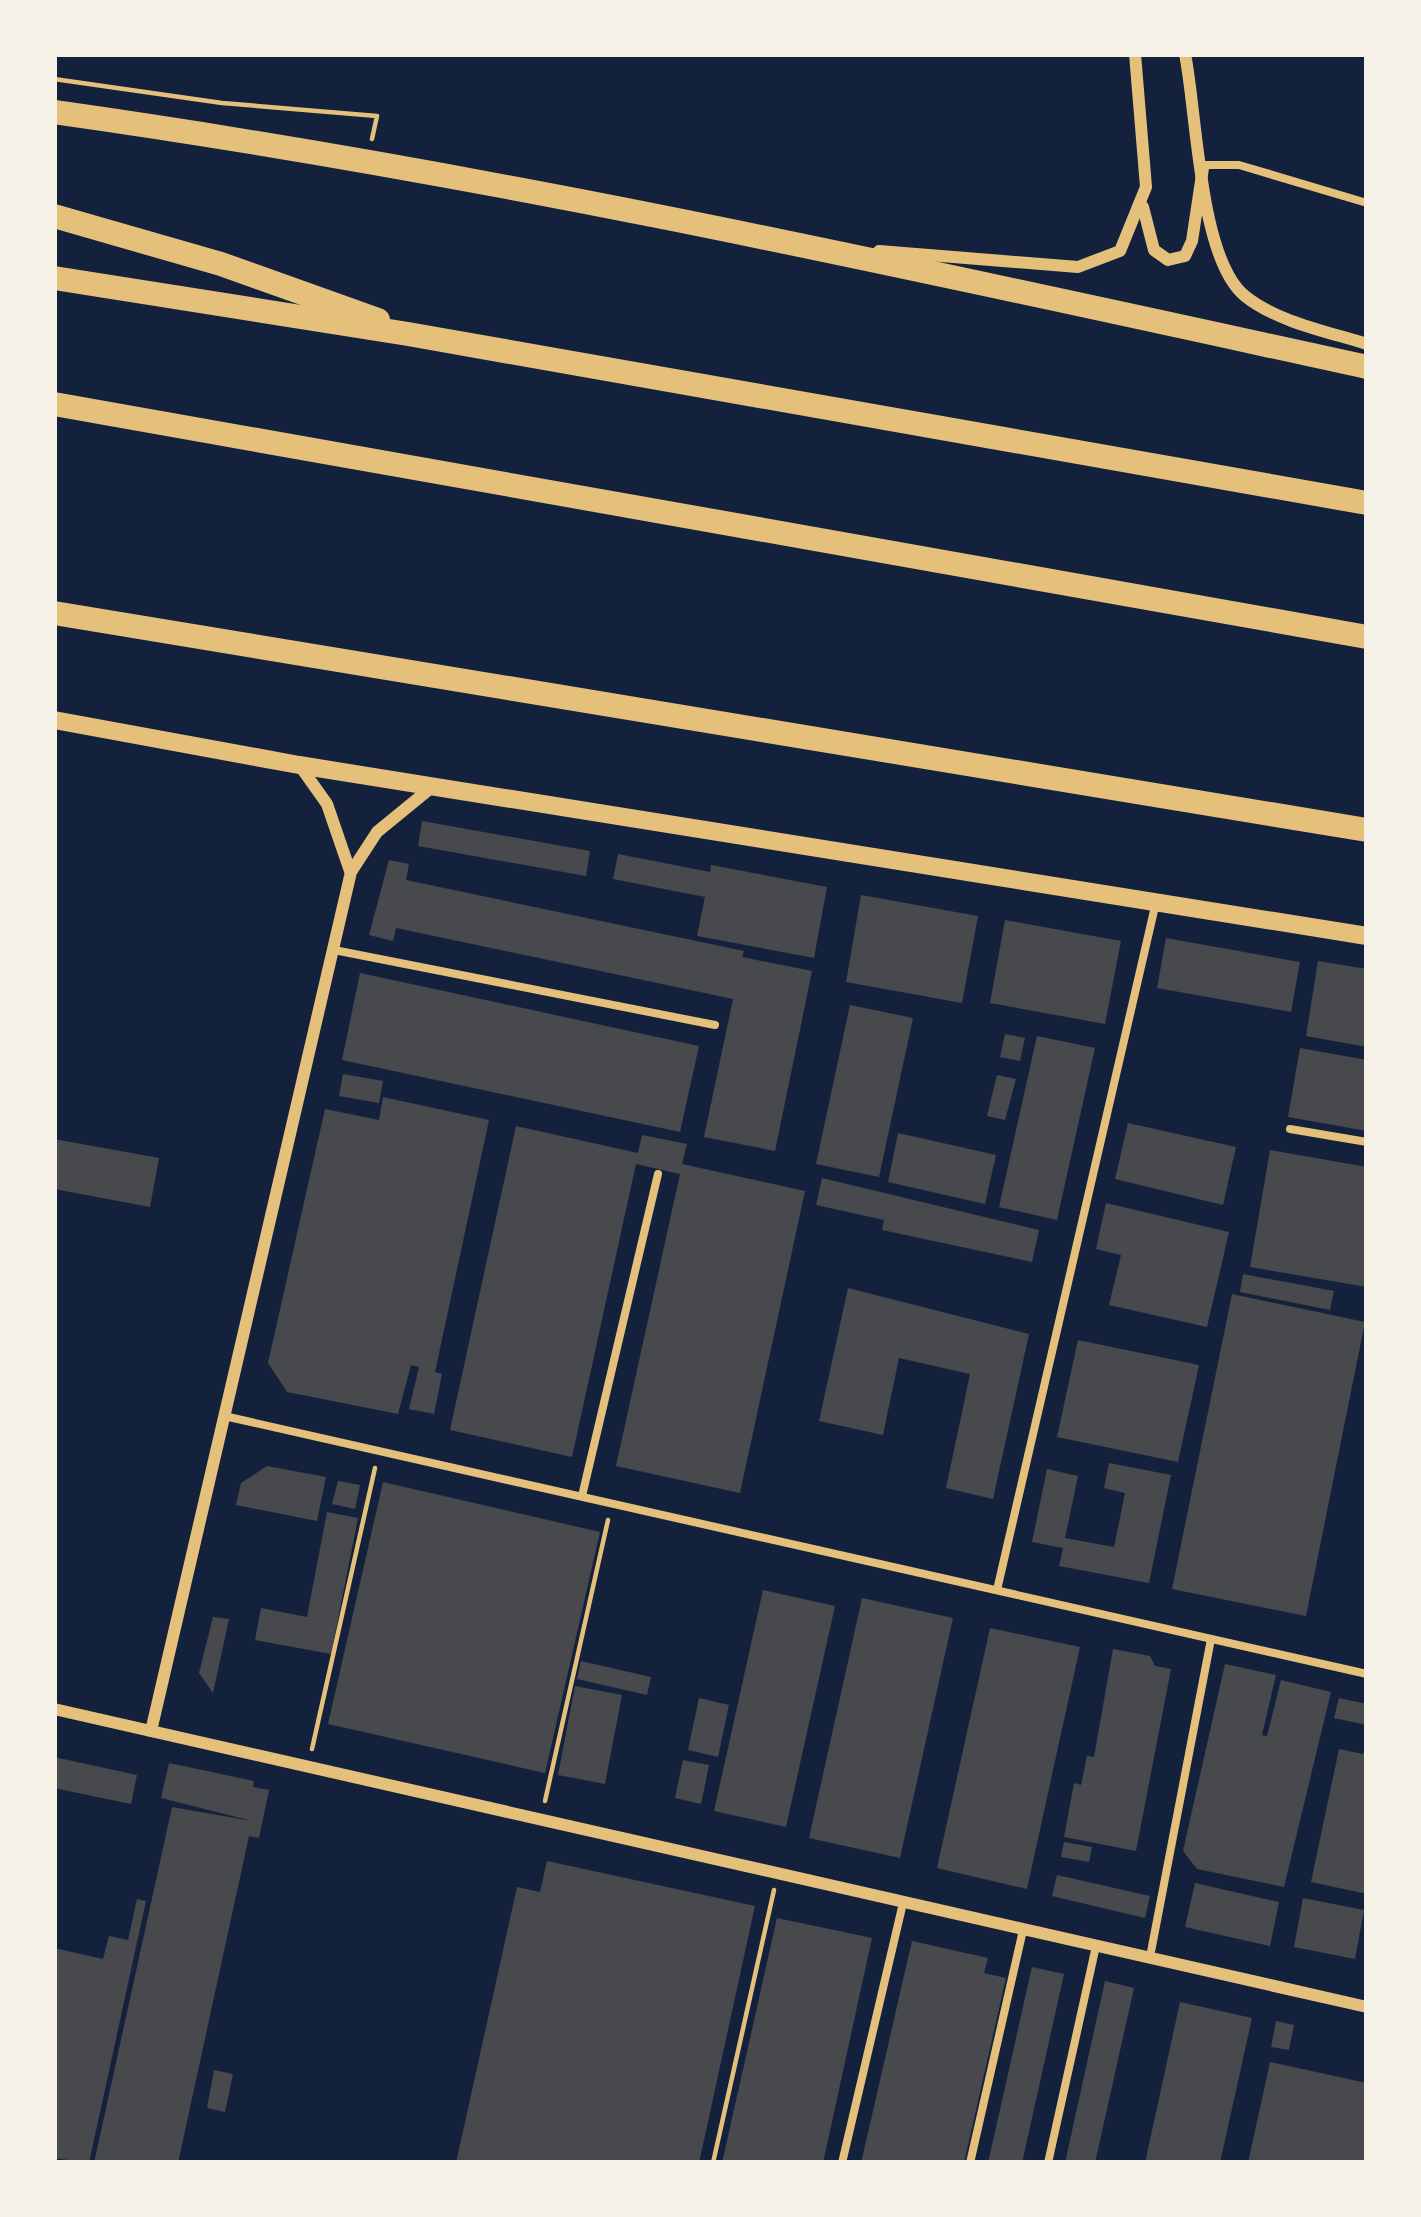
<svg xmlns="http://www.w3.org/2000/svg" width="1421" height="2217" font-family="Spectral,serif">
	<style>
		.building { fill: #48494c }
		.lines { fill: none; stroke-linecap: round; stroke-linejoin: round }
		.path { stroke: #e5c07b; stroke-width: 4.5 }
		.service { stroke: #e5c07b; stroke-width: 8 }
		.minor { stroke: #e5c07b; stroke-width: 12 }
		.tertiary { stroke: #e5c07b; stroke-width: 18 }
		.motorway { stroke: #e5c07b; stroke-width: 24 }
	</style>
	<rect width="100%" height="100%" fill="#14213d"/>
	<g class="building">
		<polygon points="422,821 590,851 586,876 418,846"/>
		<polygon points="618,854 710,872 711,865 827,887 814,958 697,936 705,897 613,879"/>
		<polygon points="389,860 409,864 406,880 744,951 742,957 812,971 775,1151 704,1137 733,999 396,928 393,941 369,935"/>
		<polygon points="861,895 978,916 962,1003 846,982"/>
		<polygon points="1005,920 1121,941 1105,1024 990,1003"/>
		<polygon points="1166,938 1300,962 1291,1012 1157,988"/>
		<polygon points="1318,961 1367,969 1367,1047 1306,1036"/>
		<polygon points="360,973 699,1046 680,1132 342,1060"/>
		<polygon points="850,1005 913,1018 879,1177 816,1164"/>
		<polygon points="1005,1034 1025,1038 1020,1061 1000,1057"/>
		<polygon points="1037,1036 1095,1048 1057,1220 999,1207"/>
		<polygon points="1300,1048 1367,1060 1367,1131 1288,1117"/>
		<polygon points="343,1074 383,1081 379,1103 339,1096"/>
		<polygon points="997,1075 1016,1079 1005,1120 987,1116"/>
		<polygon points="383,1097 489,1120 435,1372 442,1374 434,1414 409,1409 419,1367 411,1365 398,1414 287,1392 268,1363 325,1109 379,1120"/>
		<polygon points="1128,1123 1236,1147 1223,1205 1115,1179"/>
		<polygon points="516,1126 638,1153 642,1135 687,1144 682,1164 805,1191 740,1493 616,1466 680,1174 636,1164 572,1457 450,1430"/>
		<polygon points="898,1133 996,1155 985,1204 888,1182"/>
		<polygon points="54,1139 159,1158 150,1207 54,1189"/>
		<polygon points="1270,1150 1367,1167 1367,1287 1250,1267"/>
		<polygon points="822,1178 1039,1230 1032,1262 882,1230 884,1220 816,1205"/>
		<polygon points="1106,1203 1229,1232 1207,1327 1109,1305 1121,1255 1096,1249"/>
		<polygon points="1243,1274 1334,1291 1330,1310 1240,1292"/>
		<polygon points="848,1288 1029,1334 993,1499 946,1488 970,1374 899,1358 883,1435 819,1421"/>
		<polygon points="1232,1294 1365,1322 1306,1616 1172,1589"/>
		<polygon points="1078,1340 1199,1365 1178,1462 1057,1437"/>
		<polygon points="1109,1463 1171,1475 1149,1583 1059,1566 1063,1548 1032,1542 1047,1469 1078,1476 1065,1538 1114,1547 1125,1493 1104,1488"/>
		<polygon points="267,1466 326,1477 317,1521 236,1505 241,1483"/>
		<polygon points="338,1481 360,1485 355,1509 332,1504"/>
		<polygon points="383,1482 600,1532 545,1773 328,1724"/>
		<polygon points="327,1512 358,1518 331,1654 255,1640 261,1608 307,1617"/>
		<polygon points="763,1590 835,1606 786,1827 714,1811"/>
		<polygon points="862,1598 953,1618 900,1858 809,1838"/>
		<polygon points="213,1617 229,1619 213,1693 199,1673"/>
		<polygon points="990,1628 1080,1647 1027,1889 937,1868"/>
		<polygon points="1113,1649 1150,1656 1155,1666 1171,1669 1136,1851 1064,1837 1074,1783 1081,1785 1087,1756 1094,1757"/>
		<polygon points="581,1661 651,1677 647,1695 577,1679"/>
		<polygon points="1225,1664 1276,1675 1262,1735 1267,1736 1281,1680 1331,1692 1284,1887 1197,1869 1183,1851"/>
		<polygon points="575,1686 622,1695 605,1784 558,1775"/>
		<polygon points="699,1698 729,1705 718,1757 688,1750"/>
		<polygon points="1339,1698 1367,1704 1367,1725 1334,1718"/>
		<polygon points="1365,1744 1367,1744 1367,1894 1311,1882 1339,1749 1363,1754"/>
		<polygon points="54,1757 137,1775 131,1804 54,1788"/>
		<polygon points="683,1760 709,1765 701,1804 675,1798"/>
		<polygon points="169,1763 254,1781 253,1787 269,1790 259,1838 249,1836 178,2163 94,2163 172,1807 252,1821 161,1798"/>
		<polygon points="1064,1842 1092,1847 1089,1862 1061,1857"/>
		<polygon points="547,1861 755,1906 699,2163 456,2163 517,1887 540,1892"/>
		<polygon points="1057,1875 1150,1896 1145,1918 1052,1896"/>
		<polygon points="1195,1883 1279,1902 1270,1946 1185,1927"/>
		<polygon points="1303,1898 1364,1910 1355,1959 1294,1947"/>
		<polygon points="137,1899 146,1901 89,2163 54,2158 54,1948 103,1959 109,1936 128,1940"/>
		<polygon points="777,1918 872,1938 823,2163 722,2163"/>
		<polygon points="912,1941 988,1958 984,1973 1006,1978 964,2163 861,2163"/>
		<polygon points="1032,1967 1064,1974 1022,2163 988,2163"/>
		<polygon points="1105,1981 1134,1988 1095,2163 1065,2163"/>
		<polygon points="1180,2002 1252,2018 1220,2163 1145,2163"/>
		<polygon points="1276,2021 1294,2025 1289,2050 1271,2047"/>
		<polygon points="1270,2062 1367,2083 1367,2163 1248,2163"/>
		<polygon points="214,2070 233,2074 225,2112 207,2108"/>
	</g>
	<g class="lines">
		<g class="path">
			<polyline points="54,79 222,103 377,116 372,139"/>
			<polyline points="312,1749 375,1468"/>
			<polyline points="545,1801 608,1520"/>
			<polyline points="713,2163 774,1890"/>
		</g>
		<g class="service">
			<polyline points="1204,165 1239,165 1367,203"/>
			<polyline points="334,950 715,1025"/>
			<polyline points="1290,1129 1367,1142"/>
			<polyline points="224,1416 1367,1674"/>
			<polyline points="582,1496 658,1174"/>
			<polyline points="997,1590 1156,902"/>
			<polyline points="1150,1957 1211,1639"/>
			<polyline points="842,2163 903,1903"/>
			<polyline points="970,2163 1023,1930"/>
			<polyline points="1048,2163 1096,1946"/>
		</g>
		<g class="minor">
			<path d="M1185,54c12,59 14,205 60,242 32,26 84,36 122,48"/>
			<polyline points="1143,207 1154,250 1168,260 1185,256 1192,241 1203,168"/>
			<polyline points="879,251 1078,267 1120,251 1146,187 1135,54"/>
			<polyline points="300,766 327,804 350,871"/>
			<polyline points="54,1709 1367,2007"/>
			<polyline points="151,1731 351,872 377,832 432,787"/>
		</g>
		<polyline class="tertiary" points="54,720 299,765 1367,936"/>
		<g class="motorway">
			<path d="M54,112c442,62 877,160 1313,255"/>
			<polyline points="54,216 221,264 378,320"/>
			<polyline points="54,278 408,334 1367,503"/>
			<polyline points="54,404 1367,637"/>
			<polyline points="54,613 1367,830"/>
		</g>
	</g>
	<rect width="1421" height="2217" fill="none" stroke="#f6f1e7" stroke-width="114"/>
</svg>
